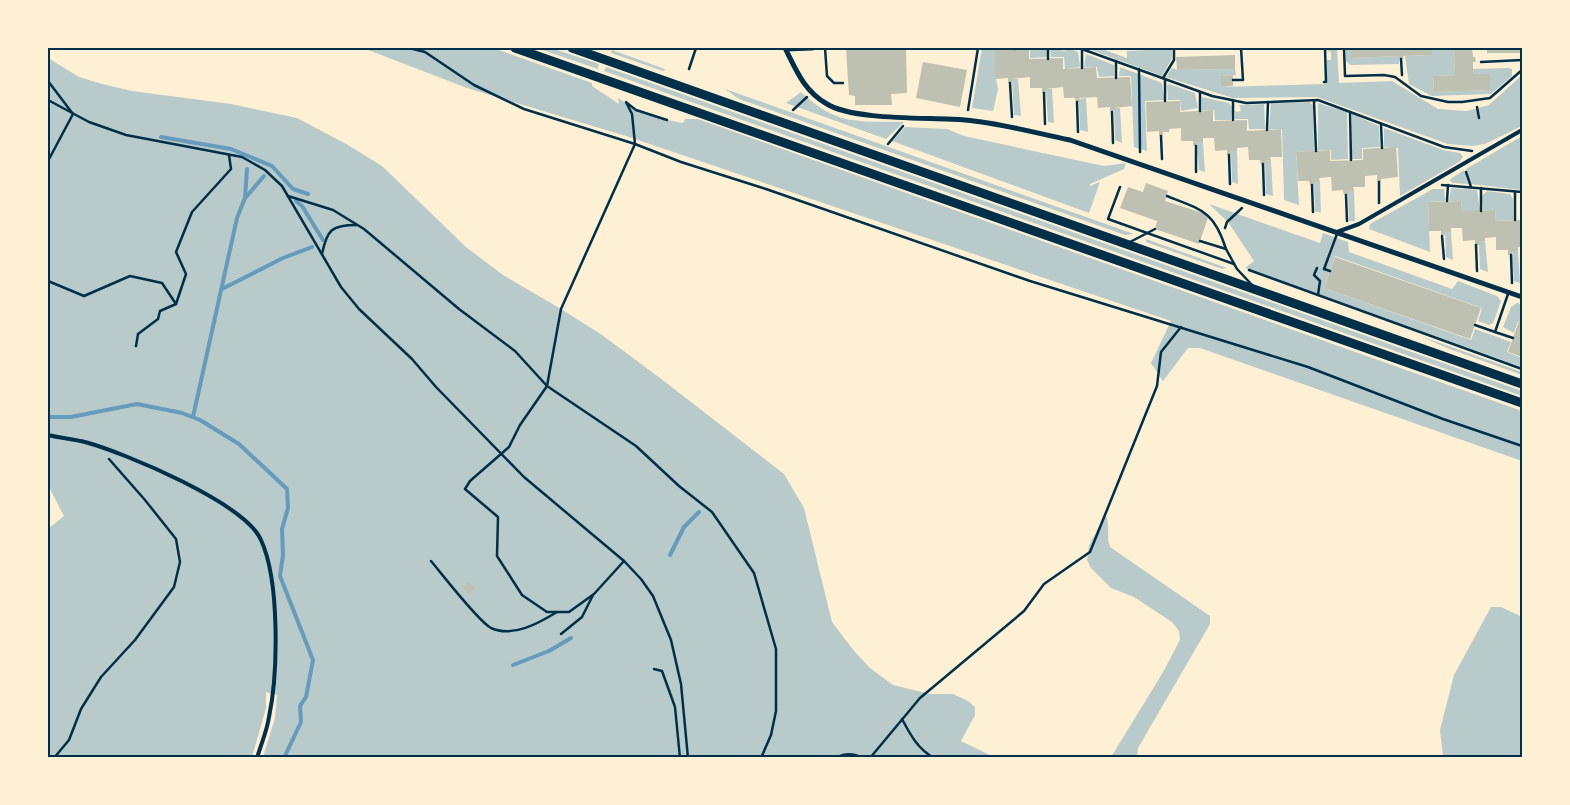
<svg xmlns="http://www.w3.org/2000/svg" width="1570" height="805" font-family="Commissioner,sans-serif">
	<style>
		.green { fill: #b9caca }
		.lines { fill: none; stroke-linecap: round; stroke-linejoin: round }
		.stream { stroke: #669bbc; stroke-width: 4 }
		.building { fill: #bec0b2 }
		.path { stroke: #003049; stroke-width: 2.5 }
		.service { stroke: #003049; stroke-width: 2.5 }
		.pedestrian { stroke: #003049; stroke-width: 4 }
		.minor { stroke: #003049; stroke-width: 5 }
		.primary { stroke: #003049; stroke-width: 9 }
		.neatline { fill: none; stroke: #003049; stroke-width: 2 }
	</style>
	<rect width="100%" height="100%" fill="#fdf0d5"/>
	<g class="green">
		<polygon points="363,48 493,48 592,83 592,86 619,104 618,98 636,110 667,120 683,123 685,119 698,119 1522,411 1522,461 1200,348 1188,348 1163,381 1151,363 1171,321 626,136 467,88"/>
		<polygon points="537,48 551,48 599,64 598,69"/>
		<polygon points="982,48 1013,48 996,79 998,89 993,111 972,108"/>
		<polygon points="1030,48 1047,48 1047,57 1030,58"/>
		<polygon points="1050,48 1065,51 1067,48 1078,52 1080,67 1065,69 1064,57 1051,57"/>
		<polygon points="1086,48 1099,48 1127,58 1127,51 1172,49 1172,58 1162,76"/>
		<polygon points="1326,48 1337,48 1339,83 1392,81 1438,109 1467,111 1489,105 1522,75 1522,126 1485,144 1473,146 1448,144 1317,97 1233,98 1166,77 1172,68 1177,70 1235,69 1236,75 1221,76 1221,87 1327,84 1327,60 1331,60 1331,52 1326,50"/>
		<polygon points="1346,48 1351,48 1352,58 1399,56 1399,64 1350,65 1346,61"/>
		<polygon points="1432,48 1454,48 1455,75 1433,76 1434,92 1490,90 1489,74 1473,74 1473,69 1509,68 1512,69 1512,76 1491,94 1432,96 1409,84 1405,56 1432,55"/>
		<polygon points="612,50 665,69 664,71 660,70 611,53"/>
		<polygon points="1086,54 1114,65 1114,76 1099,77 1097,67 1084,67"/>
		<polygon points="48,58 79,77 102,84 132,91 231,104 297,118 348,145 382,166 466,247 503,275 561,309 602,335 660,378 784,474 804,508 832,622 854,651 870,668 893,685 930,694 953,694 968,701 975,707 975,715 961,741 994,757 263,757 275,718 277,695 266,692 266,708 252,757 48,757 48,529 64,516 48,485"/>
		<polygon points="606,67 1522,391 1522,396 604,71"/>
		<polygon points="1120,67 1162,83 1164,100 1145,101 1147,151 1134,147 1131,76 1119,76"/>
		<polygon points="1012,79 1018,79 1021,116 1014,115"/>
		<polygon points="1169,84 1195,93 1198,108 1181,111 1180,100 1168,100 1167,85"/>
		<polygon points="725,89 1134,234 1125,235 739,99"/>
		<polygon points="1046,89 1052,89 1054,123 1048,122"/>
		<path d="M801,92c36,34 56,29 103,30l-18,17 -100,-36z"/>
		<polygon points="1202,97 1229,103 1232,107 1231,120 1215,120 1214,110 1202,110"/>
		<polygon points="1086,98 1088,132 1080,130 1079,99"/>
		<polygon points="1271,103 1309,102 1313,105 1314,151 1296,152 1299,205 1284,200 1282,129 1269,129"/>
		<polygon points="1318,103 1347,112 1348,159 1331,160 1331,150 1318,150"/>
		<polygon points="1264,104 1265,129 1249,129 1248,119 1235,119 1235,111 1238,112 1241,110 1239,105"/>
		<polygon points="1114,108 1120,108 1122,143 1115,140"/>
		<polygon points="1352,114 1379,126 1380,147 1362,148 1362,159 1352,159"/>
		<polygon points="905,127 947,129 964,136 1104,166 1126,163 1124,169 1090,184 1090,186 1100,182 1089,213 892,141"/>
		<polygon points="1384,128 1443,150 1460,153 1463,157 1459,162 1400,196 1398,148 1384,147"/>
		<polygon points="1522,136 1522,190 1471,184 1466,169"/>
		<polygon points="1197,142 1203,142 1205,172 1199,170"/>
		<polygon points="1231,151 1237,151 1238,184 1232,182"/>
		<polygon points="1265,160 1271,161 1273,196 1266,194"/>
		<polygon points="1464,170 1468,184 1453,183 1449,180"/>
		<polygon points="1314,182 1320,182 1321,213 1315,211"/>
		<polygon points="1451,188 1477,190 1480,211 1462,211 1461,201 1449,201"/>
		<polygon points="1433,189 1444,189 1445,201 1428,202 1430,252 1369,229 1370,224"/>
		<polygon points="1348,191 1354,191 1355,221 1349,221"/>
		<polygon points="1487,191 1510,194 1513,199 1513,220 1496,221 1495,210 1483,210 1482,196"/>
		<polygon points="1209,204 1320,243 1323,233 1348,242 1349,252 1452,289 1458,281 1497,296 1501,301 1493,323 1489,325 1478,321 1482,308 1335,256 1324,288 1471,340 1475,329 1511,342 1507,352 1522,358 1522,367 1245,268 1254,261 1228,222"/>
		<polygon points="1445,232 1451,232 1453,260 1446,257"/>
		<polygon points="1146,239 1227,268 1222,269 1146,242"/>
		<polygon points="1485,241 1488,272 1480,269 1479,242"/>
		<polygon points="1512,251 1518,251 1520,283 1514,281"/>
		<polygon points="1517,303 1522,304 1522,322 1518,321 1514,333 1503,327 1511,307"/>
		<polygon points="1420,336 1522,372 1522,375 1447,348"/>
		<path d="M1105,514c6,9 1,22 5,33l100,69v8l-72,124 -1,9h-26l51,-83 18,-34 -1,-9 -7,-9 -38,-25 -23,-9 -20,-20 -4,-8 2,-14z"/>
		<polygon points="1491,607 1501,607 1522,617 1522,757 1443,757 1440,730 1454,675"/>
	</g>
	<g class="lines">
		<g class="stream">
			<polyline points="161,137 231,149 272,166 293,189 308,194"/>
			<polyline points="246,197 264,176"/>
			<polyline points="296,201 302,206 323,240"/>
			<polyline points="222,289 283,258 312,247"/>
			<polyline points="48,417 71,417 137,404 182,413 200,420 239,444 287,489 288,508 282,529 283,555 280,576 313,660 306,697 300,706 301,722 284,758"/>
			<polyline points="193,417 237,218 245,198 247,169"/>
			<polyline points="670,555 684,527 699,512"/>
			<polyline points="513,665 549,651 571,638"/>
		</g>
	</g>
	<g class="building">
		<polygon points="906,48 907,93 891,94 892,105 855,105 855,96 849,95 846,49"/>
		<polygon points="1029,48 1029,59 1063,58 1063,69 1096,67 1097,78 1130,77 1132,106 1114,108 1114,111 1110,112 1110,107 1098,108 1097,97 1079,98 1080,102 1076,102 1075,98 1064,98 1063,87 1046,89 1046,93 1042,93 1042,88 1030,88 1030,77 1012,79 1012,83 1008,83 1008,78 996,79 995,49"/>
		<polygon points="1351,48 1432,48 1432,55 1403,56 1404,59 1399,59 1399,56 1351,58"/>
		<polygon points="1454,48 1472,48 1473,57 1475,57 1476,62 1473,62 1473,74 1490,74 1490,90 1434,92 1433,76 1455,75"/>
		<rect x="1487" y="48" width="35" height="5"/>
		<polygon points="1235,55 1235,69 1177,70 1176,57"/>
		<polygon points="923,62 967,70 960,107 916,98"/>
		<polygon points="1233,75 1233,86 1221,87 1221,76"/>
		<polygon points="1180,101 1180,112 1213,110 1213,121 1247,120 1247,131 1281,129 1282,157 1270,157 1271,161 1265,160 1265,164 1261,165 1260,160 1249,160 1248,147 1237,148 1237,151 1231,151 1231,155 1227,155 1227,150 1215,151 1214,138 1203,138 1203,142 1197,142 1197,145 1193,146 1193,141 1181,141 1181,128 1169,129 1169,132 1163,132 1163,136 1159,136 1159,131 1147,132 1146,102"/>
		<polygon points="1396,147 1398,177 1381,179 1381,182 1377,182 1377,175 1365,176 1365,187 1353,187 1354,191 1348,191 1348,195 1344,195 1343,190 1332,191 1331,177 1319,178 1320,182 1314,182 1314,185 1310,185 1309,181 1298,181 1296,152 1330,150 1330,161 1363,160 1363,149"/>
		<polygon points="1146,183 1168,191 1165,201 1209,215 1199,244 1155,229 1157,221 1120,208 1128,187 1143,192"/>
		<polygon points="1461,201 1462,211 1495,210 1496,221 1522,220 1522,247 1518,247 1518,251 1512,251 1512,255 1508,255 1508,250 1496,250 1496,237 1485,238 1485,241 1479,242 1479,245 1475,245 1475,240 1463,241 1462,228 1451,228 1451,232 1445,232 1445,235 1441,236 1441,231 1429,231 1428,202"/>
		<polygon points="1335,257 1481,308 1470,339 1324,288"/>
		<polygon points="1519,321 1522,322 1522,357 1508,352"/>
		<polygon points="468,582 475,588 469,594 463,588"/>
	</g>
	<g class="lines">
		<g class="path">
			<polyline points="409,48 425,52 474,85 524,109 635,144 681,162 766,189 1030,281 1308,367 1443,419 1522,446"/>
			<polyline points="1015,48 1015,49"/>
			<polyline points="1048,48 1048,59"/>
			<polyline points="1079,48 1212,96 1246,103 1318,100 1444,147 1472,151"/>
			<polyline points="1108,48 1125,48"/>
			<polyline points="1082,49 1082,68"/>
			<polyline points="1401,59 1402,75"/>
			<polyline points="689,69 696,48"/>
			<polyline points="1139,69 1140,152"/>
			<polyline points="1116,78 1116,61"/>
			<polyline points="1163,78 1174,60 1174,48"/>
			<polyline points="1165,79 1165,101"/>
			<polyline points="1233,80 1243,80 1241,48"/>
			<polyline points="48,81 73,114 48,161"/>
			<polyline points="1324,82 1326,82 1325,48"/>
			<polyline points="1010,83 1012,117"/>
			<polyline points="1200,92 1200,111"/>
			<polyline points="1044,93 1045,124"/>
			<polyline points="48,100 89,122 126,135 242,157 265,170 282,186 341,287 359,309 412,359 436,387 524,477 624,561 641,579 653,596 671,640 681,684 688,758"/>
			<polyline points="1233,100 1233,120"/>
			<polyline points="1314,101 1316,151"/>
			<polyline points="1077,102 1078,132"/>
			<polyline points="627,103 636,110 667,120"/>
			<polyline points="1477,107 1479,118"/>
			<polyline points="793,110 807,97"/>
			<polyline points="968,110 978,48"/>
			<polyline points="1112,112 1113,143"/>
			<polyline points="1350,112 1351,160"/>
			<polyline points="1381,124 1382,148"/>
			<polyline points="1267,130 1268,102"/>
			<polyline points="1161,136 1162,159"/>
			<polyline points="888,144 903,126"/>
			<polyline points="1196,146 1196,172"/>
			<polyline points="1229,155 1230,184"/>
			<polyline points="1263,164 1264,195"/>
			<polyline points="1466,172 1471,187"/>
			<polyline points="1379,182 1379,203"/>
			<polyline points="1312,185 1313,212"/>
			<polyline points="1442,185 1522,192"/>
			<polyline points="1481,188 1481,211"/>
			<polyline points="1346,195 1347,221"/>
			<polyline points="288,196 333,210 364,229 459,309 515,351 547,386 636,446 679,486 712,512 754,573 776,649 776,711 771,735 761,758"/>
			<polyline points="1447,201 1448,185"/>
			<polyline points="1515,220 1515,192"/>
			<polyline points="1225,228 1227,222 1242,208"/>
			<polyline points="1442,236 1444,259"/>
			<polyline points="1476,245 1477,271"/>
			<path d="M322,254c5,-24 9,-29 35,-29"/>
			<polyline points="1511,255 1512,283"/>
			<polyline points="1317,268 1314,275 1320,281 1318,295"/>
			<polyline points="1249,270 1522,369"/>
			<polyline points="48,281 84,296 130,276 162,283 176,304"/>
			<polyline points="136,346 138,334 158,319 160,311 176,304 186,274 176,252 192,212 231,169 229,155"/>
			<path d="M431,561c11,13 47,60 60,67 22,10 48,-5 66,-16"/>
			<polyline points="624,561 594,594 569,612 547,612 522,595 497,556 498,517 465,489 470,481 509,447 520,425 547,386 561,309 635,144 632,114 626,102"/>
			<polyline points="561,634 582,617 593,595"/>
			<polyline points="654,669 662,671 675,707 680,758"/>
			<path d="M902,719c9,17 16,30 32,39"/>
			<polyline points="54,758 69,740 81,709 101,677 135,640 174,587 180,562 176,539 145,500 109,459"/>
			<path d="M836,758c8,-5 18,-5 26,0"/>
			<polyline points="870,758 920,698 1024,611 1044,584 1090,552 1157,386 1161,352 1181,327"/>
		</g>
		<g class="service">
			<polyline points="825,48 827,76 834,83 843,83"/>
			<polyline points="1344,48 1345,76 1384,75 1395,77 1421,96 1448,102 1462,102 1490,98 1522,70"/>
			<polyline points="1481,62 1522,60"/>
			<polyline points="1120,187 1108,219 1234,264"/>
			<path d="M1167,196c35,14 47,15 59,53"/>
			<polyline points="1200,241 1226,249 1237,269 1253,286"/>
			<polyline points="1130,242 1155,229"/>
			<polyline points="1330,271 1324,269 1337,234"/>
			<polyline points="1508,294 1495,332 1513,338"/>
			<polyline points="1475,325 1495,332"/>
		</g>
		<g class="pedestrian">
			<polyline points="1337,232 1359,224 1522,130"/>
			<path d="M48,435c12,3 25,4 37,7 40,11 160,61 176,98 19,41 17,134 8,177 -2,14 -8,27 -12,41"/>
		</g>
		<g class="minor">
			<path d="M785,48c11,22 19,43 42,56 28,17 103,13 138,16 36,3 70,13 105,20l452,157"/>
			<polyline points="786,49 812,48"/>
		</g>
		<g class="primary">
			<polyline points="515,48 1522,403"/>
			<polyline points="572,48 1522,384"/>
		</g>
	</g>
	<rect width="1570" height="805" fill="none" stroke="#fdf0d5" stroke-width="98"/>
	<rect x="49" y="49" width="1472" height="707" class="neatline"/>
</svg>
